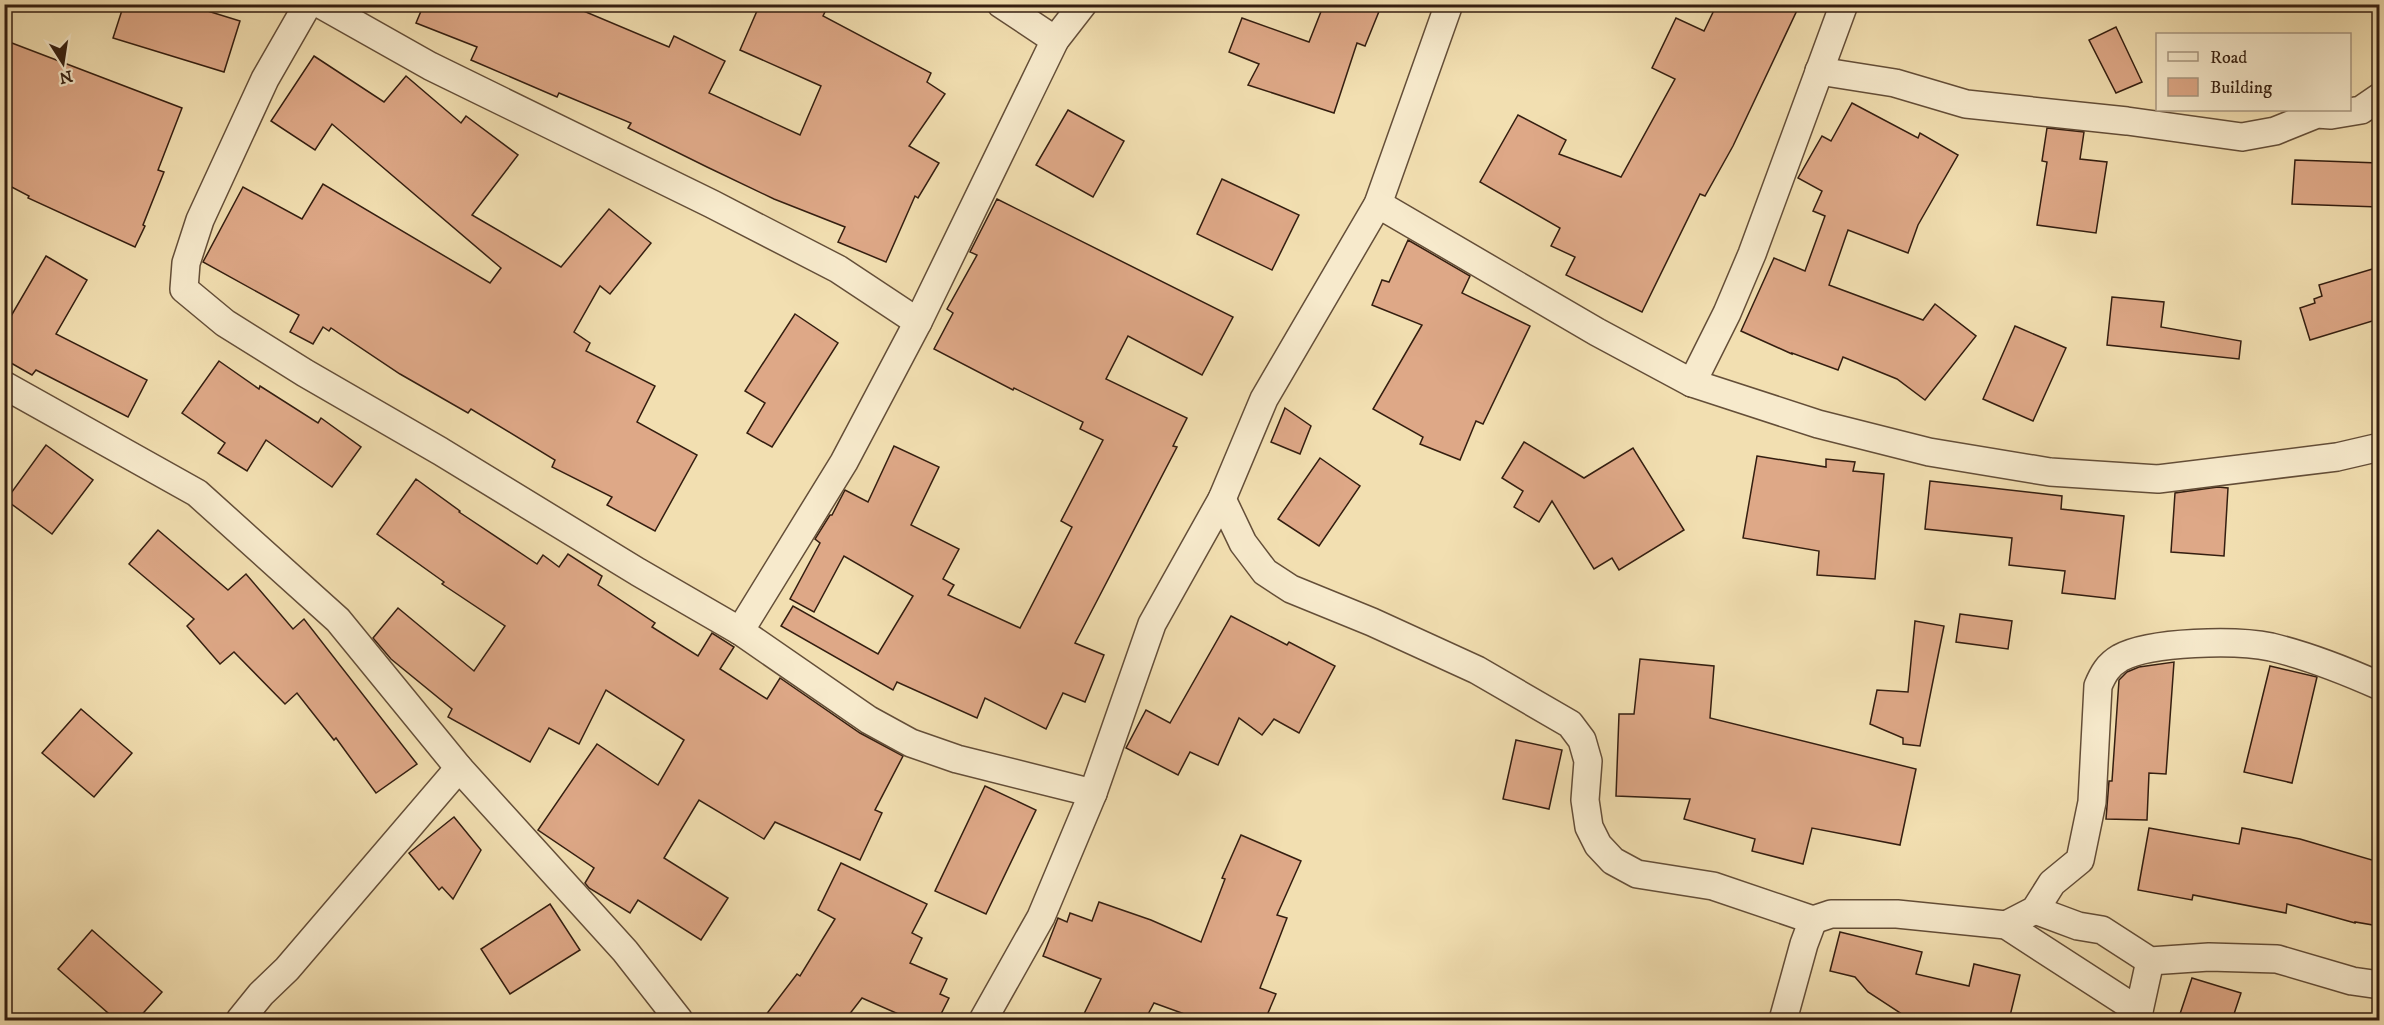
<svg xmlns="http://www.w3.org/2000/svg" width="2384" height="1025" font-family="'IM FELL DW Pica',serif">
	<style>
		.building { fill: #dea887; stroke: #341e10; stroke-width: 1.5 }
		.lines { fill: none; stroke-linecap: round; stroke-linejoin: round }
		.street-casing { stroke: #644e38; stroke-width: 30 }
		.street { stroke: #f7eacc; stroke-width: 27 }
	</style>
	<rect width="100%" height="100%" fill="#f2dfb1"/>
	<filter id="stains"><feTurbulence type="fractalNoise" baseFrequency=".00333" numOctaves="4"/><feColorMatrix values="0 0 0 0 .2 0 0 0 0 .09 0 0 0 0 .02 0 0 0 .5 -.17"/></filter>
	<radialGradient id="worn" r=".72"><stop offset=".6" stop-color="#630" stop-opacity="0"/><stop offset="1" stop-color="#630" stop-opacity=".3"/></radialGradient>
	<g class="building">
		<polygon points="124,4 185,4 240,21 224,72 113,38"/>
		<polygon points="424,4 567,4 669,47 674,36 725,61 709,93 800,135 821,86 740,50 760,4 829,4 823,16 931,73 927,82 945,94 909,146 939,163 918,198 915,196 886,262 838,242 845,227 774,199 707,167 628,128 631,123 559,93 557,97 471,60 477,47 416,23"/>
		<polygon points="1324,4 1382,4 1365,46 1357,43 1334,113 1248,85 1259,64 1229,52 1242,18 1309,42"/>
		<polygon points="1717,4 1800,4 1733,146 1705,196 1700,194 1642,312 1566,275 1575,257 1551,246 1560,228 1480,182 1518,115 1566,140 1559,154 1621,177 1675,79 1652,68 1676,18 1704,31"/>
		<polygon points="2116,27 2142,82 2116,93 2089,40"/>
		<polygon points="4,40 182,108 158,170 164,172 143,225 145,226 135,247 28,198 29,196 4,183"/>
		<polygon points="314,56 384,102 406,76 461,123 466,116 518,155 472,215 561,267 609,209 651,243 610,294 600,286 574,332 590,343 586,351 655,386 637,422 697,455 655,531 607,505 612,497 552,467 555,460 471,409 468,413 400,374 331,328 329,331 323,327 313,344 290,332 299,315 203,262 243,187 302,219 323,184 490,283 501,268 332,124 315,150 271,121"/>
		<polygon points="1852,103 1918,138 1920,133 1958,155 1918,225 1908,253 1848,230 1829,285 1923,320 1935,304 1976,336 1925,400 1897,379 1843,357 1838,370 1792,353 1792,354 1741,331 1774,258 1805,271 1825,216 1813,211 1822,191 1798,178 1822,136 1831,141"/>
		<polygon points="1068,110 1124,141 1093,197 1036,165"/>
		<polygon points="2047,128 2084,132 2080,159 2107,162 2096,233 2037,225 2047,162 2042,161"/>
		<polygon points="2295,160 2379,163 2379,207 2292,204"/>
		<polygon points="1222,179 1299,215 1272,270 1197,234"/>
		<polygon points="997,199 1233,317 1202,375 1128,336 1106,379 1187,418 1173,446 1177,447 1075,643 1104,655 1085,702 1063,693 1046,729 985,698 977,718 897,682 893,690 781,626 793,606 878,654 913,596 844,556 814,612 790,599 820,543 815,539 830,515 832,515 845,490 868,502 894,446 939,467 911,525 959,549 943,579 954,585 948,595 1020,628 1072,527 1061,521 1103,440 1080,429 1083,422 1014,388 1013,390 934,349 953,313 947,309 977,255 970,252"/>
		<polygon points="1408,240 1470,276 1462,293 1530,326 1483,424 1476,421 1460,460 1420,444 1423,437 1373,409 1422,325 1372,305 1382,280 1389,282"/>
		<polygon points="46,256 87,280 56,334 147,380 128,417 36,370 32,375 4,359 4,328"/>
		<polygon points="2379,267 2379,319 2310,340 2300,308 2315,303 2314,299 2322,296 2319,285"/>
		<polygon points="2112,297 2164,302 2161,327 2241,341 2239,359 2107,345"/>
		<polygon points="795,314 838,343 772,447 747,433 765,403 745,391"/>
		<polygon points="2015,326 2066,348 2033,421 1983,399"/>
		<polygon points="219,361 259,389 260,386 318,423 321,418 361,447 332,487 266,440 247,471 218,453 225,443 182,413"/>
		<polygon points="1285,408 1311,426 1300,454 1271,442"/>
		<polygon points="1524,442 1584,478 1633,448 1684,530 1619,570 1612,558 1594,569 1552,501 1539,522 1514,507 1523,491 1502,478"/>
		<polygon points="46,445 93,480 52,534 6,500"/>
		<polygon points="1757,456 1826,467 1826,459 1855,462 1853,471 1884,474 1875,579 1817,575 1819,551 1743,538"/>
		<polygon points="1320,458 1360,486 1319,546 1278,519"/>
		<polygon points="416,479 460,511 459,512 537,564 543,555 559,567 568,554 602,576 598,585 655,623 652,627 698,656 712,633 734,647 720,669 767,699 780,678 860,733 903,756 875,810 882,813 860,860 775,822 764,839 699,800 664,858 728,898 701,940 638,900 630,913 589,888 585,883 594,868 538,830 597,744 658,785 684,740 606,690 579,744 549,728 530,762 448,717 452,709 391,659 373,638 398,608 474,671 505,626 442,584 444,582 377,534"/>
		<polygon points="1930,481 2062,496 2061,509 2124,516 2115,599 2062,593 2065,571 2009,565 2012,538 1925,529"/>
		<polygon points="2218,487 2228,488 2224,556 2171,552 2175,493"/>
		<polygon points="158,530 228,590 246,574 293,629 304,619 417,764 376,793 336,738 334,740 297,693 285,704 234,652 220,664 187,626 194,619 129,564"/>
		<polygon points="1960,614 2012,621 2008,649 1956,642"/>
		<polygon points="1231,616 1287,645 1289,642 1335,666 1299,733 1274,719 1262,735 1239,718 1218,765 1190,752 1178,775 1126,748 1146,710 1170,723"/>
		<polygon points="1915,621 1944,626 1920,746 1903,744 1903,738 1870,724 1877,690 1908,692"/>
		<polygon points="1640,659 1714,666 1710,718 1916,769 1900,845 1812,828 1803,864 1752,851 1755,839 1684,819 1690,799 1616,796 1619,714 1634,714"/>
		<polygon points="2174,662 2166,774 2149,773 2147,820 2106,819 2109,781 2112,781 2119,680 2127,672 2139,667"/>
		<polygon points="2270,666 2317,677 2292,783 2244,772"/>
		<polygon points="81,709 132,753 94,797 42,753"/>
		<polygon points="1516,740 1562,750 1549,809 1503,799"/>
		<polygon points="985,786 1036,810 986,914 935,891"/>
		<polygon points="454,817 481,850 453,899 442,887 439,890 409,853"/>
		<polygon points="2149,828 2239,844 2242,828 2300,839 2379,862 2379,926 2355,922 2355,923 2287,904 2286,913 2193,895 2192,900 2138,890"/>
		<polygon points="1241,835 1301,861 1277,915 1287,918 1260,988 1276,994 1265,1020 1201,1020 1154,1003 1145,1020 1081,1020 1101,979 1043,956 1058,918 1067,922 1070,913 1092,921 1099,902 1151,920 1201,942 1225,879 1222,878"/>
		<polygon points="841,863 927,904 912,933 922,938 910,963 947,979 940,994 949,998 938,1020 912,1020 862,998 845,1020 762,1020 797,974 800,976 835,919 818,910"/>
		<polygon points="550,904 580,950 510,994 481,949"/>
		<polygon points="92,930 162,992 137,1020 116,1020 58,969"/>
		<polygon points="1840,932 1922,952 1916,974 1969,986 1974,964 2020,975 2009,1020 1911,1020 1868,992 1855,977 1830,971"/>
		<polygon points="2192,978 2241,993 2232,1020 2178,1020"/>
	</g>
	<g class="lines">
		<g class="street-casing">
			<g id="street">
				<polyline points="308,4 265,79 200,220 186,263 184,289 225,323 305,373 440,451 638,572 740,631 869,720 911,743 957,759 1093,793"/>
				<polyline points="320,4 430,66 712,204 838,269 918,322"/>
				<polyline points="1001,4 1055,40"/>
				<polyline points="1819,71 1895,83 1966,104 2127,121 2242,137 2275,131 2317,114 2331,115 2361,110 2380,97"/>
				<polyline points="1378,204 1597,332 1692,383 1818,424 1929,452 2050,472 2158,479 2337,457 2380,447"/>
				<polyline points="1692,383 1727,313 1752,254 1844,4"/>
				<polyline points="4,385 197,493 338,620 459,768 625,951 679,1020"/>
				<polyline points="1222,499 1243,543 1265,572 1291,589 1372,622 1477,670 1570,724 1582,740 1588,761 1585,800 1589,827 1598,845 1613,861 1637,874 1713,886 1813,920 1831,914 1897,914 2006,925 2139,1011"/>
				<polyline points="740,631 844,462 918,322 1055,40 1083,4"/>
				<polyline points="2035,910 2078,926 2102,930 2150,961 2209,957 2277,959 2352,981 2380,985"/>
				<path d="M2006,925l29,-15 17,-27 28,-23 12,-58 6,-116c5,-12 10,-21 22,-28 31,-17 117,-18 151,-11 38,9 73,23 109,39"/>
				<polyline points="240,1020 261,994 287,969 459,768"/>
				<polyline points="983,1020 1041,917 1093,793 1152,624 1222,499 1264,399 1378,204 1449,4"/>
				<polyline points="1783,1020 1804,944 1813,920"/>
				<polyline points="2133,1020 2139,1011 2150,961"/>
			</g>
		</g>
		<use href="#street" class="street"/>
	</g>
	<rect width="2384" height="1025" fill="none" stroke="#f2dfb1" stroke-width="24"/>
	<rect x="6" y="6" width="2372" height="1013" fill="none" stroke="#341e10" stroke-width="3"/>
	<rect x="12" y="12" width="2360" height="1001" fill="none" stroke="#341e10" stroke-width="1.5"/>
	<rect x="2156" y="33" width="195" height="78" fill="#f7eacc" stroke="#a99881" stroke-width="1.5"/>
	<rect x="2168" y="52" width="30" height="9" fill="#f7eacc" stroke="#a99881" stroke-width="1.5"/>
	<text x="2210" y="63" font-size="18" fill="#341e10">Road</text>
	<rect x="2168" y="78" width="30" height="18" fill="#dea887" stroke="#a99881" stroke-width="1.5"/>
	<text x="2210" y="93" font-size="18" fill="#341e10">Building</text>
	<g transform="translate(63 63) rotate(168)" stroke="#f7eacc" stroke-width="4.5" paint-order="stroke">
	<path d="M0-4.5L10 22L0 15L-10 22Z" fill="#341e10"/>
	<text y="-9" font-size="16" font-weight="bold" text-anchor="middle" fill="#341e10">N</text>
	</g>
	<rect width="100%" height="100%" filter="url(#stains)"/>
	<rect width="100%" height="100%" fill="url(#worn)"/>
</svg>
